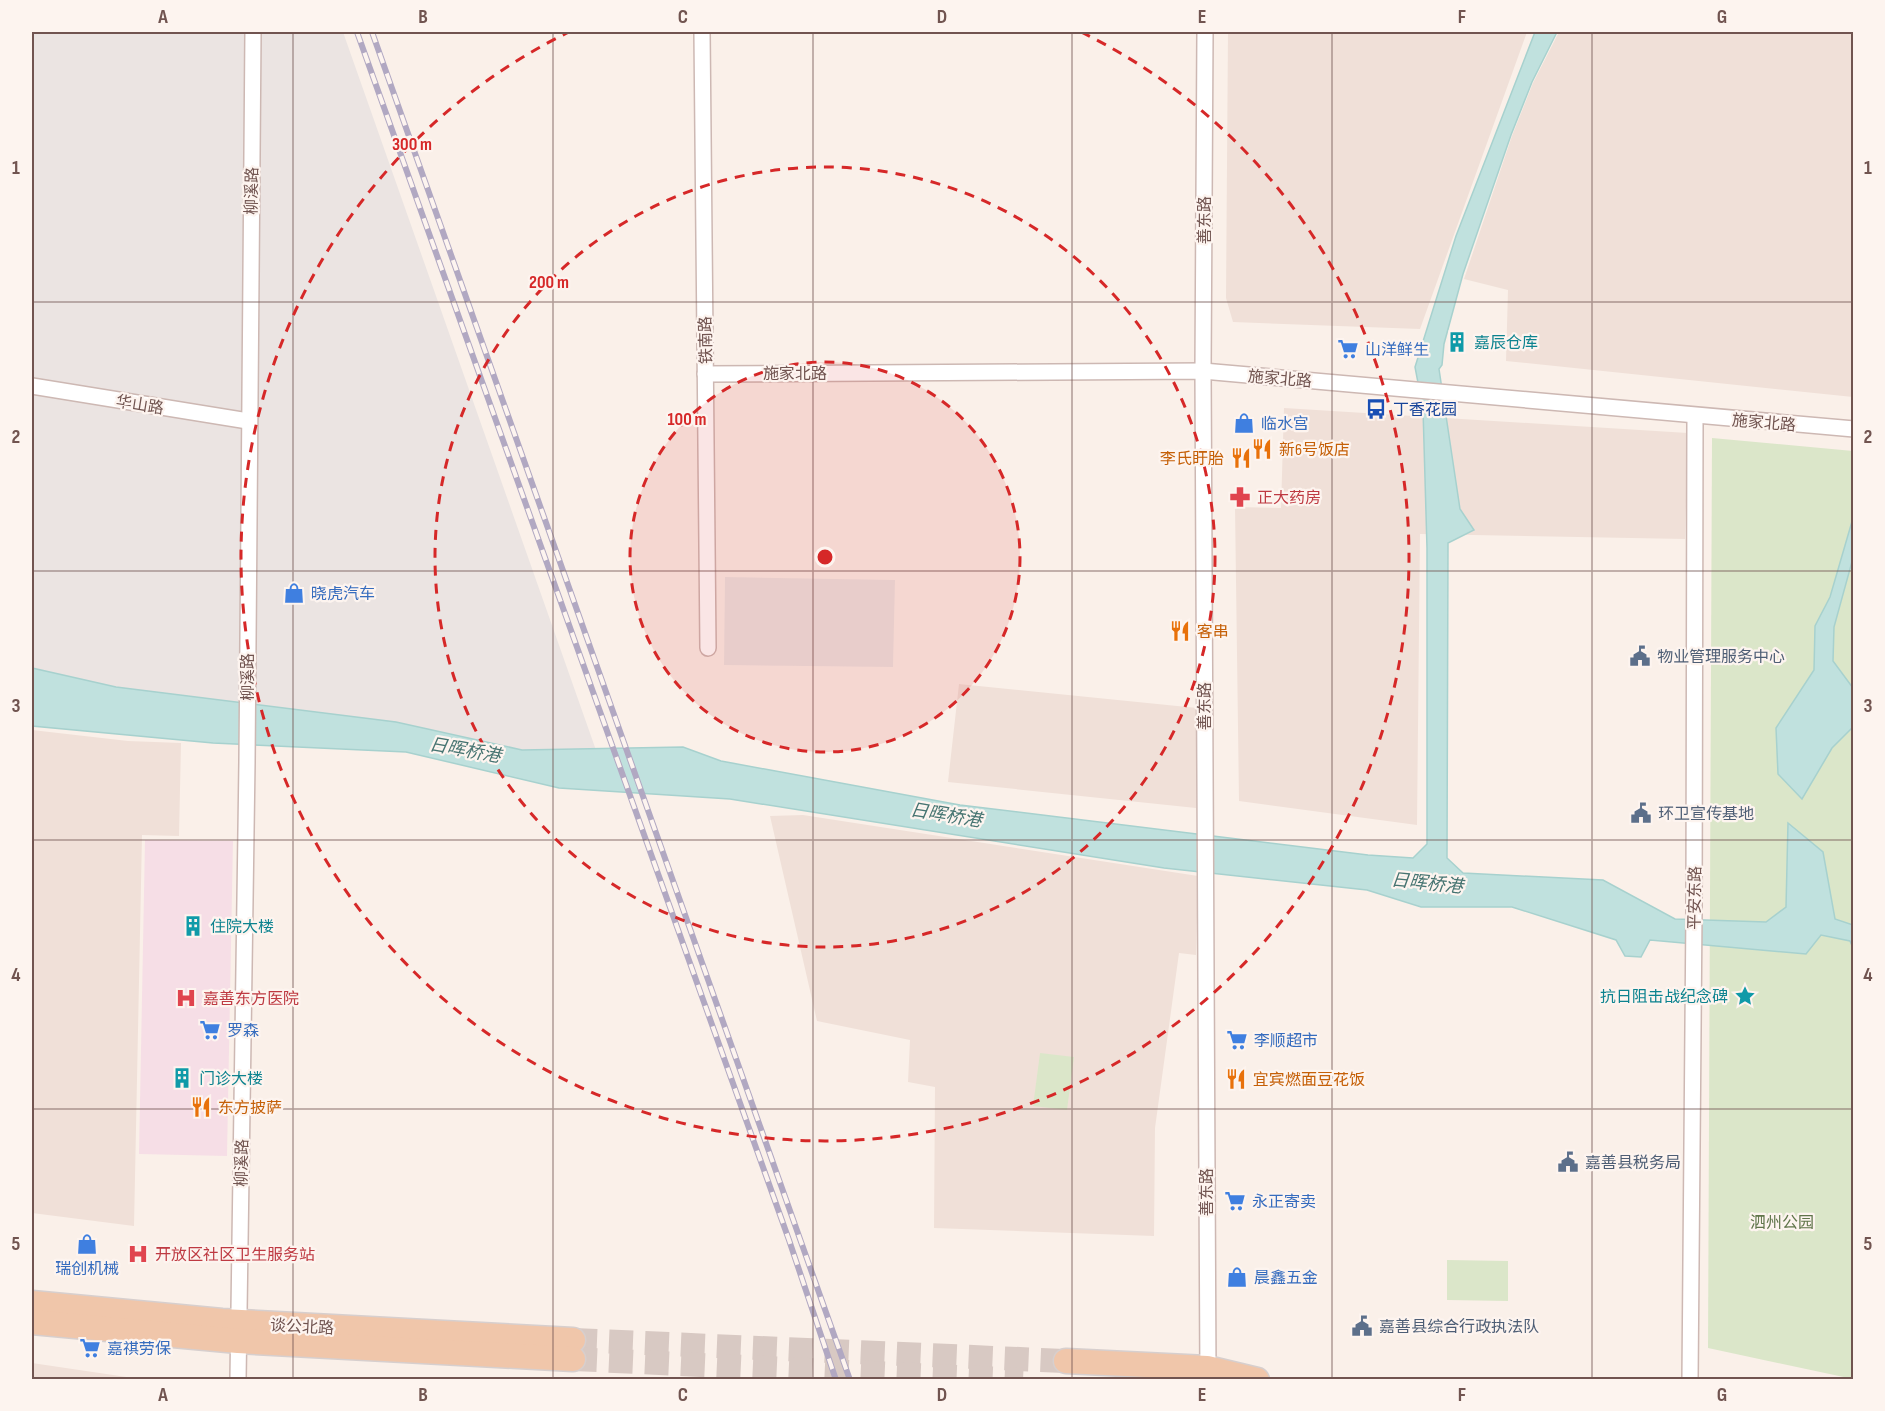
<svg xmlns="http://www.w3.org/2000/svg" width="1885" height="1411" font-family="'Sofia Sans Condensed','Noto Sans SC',sans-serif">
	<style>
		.residential { fill: #f0e0d8 }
		.industrial { fill: #ebe4e2 }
		.medical { fill: #f6dee6 }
		.green { fill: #dbe6c9 }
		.water { fill: #c0e1de; stroke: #a7d1ce; stroke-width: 1.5 }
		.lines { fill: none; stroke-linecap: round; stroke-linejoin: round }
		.primary-tunnel { stroke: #d8c9c3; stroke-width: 24; stroke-dasharray: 24 12; stroke-linecap: butt }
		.minor-casing { stroke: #cdb8b3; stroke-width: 18 }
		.primary-casing { stroke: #d7cfce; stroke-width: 27 }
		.minor { stroke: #fff; stroke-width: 15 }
		.primary { stroke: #f0c6aa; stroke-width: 24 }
		.rail-casing { stroke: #b1a8c2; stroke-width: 6 }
		.rail { stroke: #fdf4ef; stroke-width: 4; stroke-dasharray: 11; stroke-linecap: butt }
		.grid { fill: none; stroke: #715450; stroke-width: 1.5; stroke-opacity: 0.55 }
		.ring { fill: none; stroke: #d62828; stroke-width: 3; stroke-dasharray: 10 8 }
		.labels { text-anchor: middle; stroke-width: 4.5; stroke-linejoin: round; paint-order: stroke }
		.street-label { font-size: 16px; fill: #715450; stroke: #fdf4ef }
		.culture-label { font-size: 16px; fill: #0d838f; stroke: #fdf4ef; text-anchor: start }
		.shop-label { font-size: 16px; fill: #366cbe; stroke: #fdf4ef; text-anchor: start }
		.transit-label { font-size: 16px; fill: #164399; stroke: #fdf4ef; text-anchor: start }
		.food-label { font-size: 16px; fill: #c56008; stroke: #fdf4ef; text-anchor: start }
		.health-label { font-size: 16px; fill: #be3a42; stroke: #fdf4ef; text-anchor: start }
		.service-label { font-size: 16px; fill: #4e5e75; stroke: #fdf4ef; text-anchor: start }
		.park-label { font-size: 16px; fill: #60754a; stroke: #fdf4ef }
		.water-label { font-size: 18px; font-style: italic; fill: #467471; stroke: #fdf4ef }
		.centre { fill: #d62828; stroke: #fdf4ef; stroke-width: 3 }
		.ring-label { font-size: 18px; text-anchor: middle; font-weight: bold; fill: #d62828; stroke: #fdf4ef; stroke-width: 4.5; stroke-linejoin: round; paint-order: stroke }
		.neatline { fill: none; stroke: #715450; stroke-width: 2 }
		.grid-label { font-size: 20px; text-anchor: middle; font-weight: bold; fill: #715450 }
	</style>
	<rect width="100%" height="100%" fill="#faf0e9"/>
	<g class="residential">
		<polygon points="1228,32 1527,32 1420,329 1233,322 1226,298"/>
		<polygon points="1559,32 1853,32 1853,397 1506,361 1508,290 1464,279 1512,136 1533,83"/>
		<polygon points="1284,408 1688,433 1685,539 1420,534 1417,825 1239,801 1235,507 1281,508"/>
		<polygon points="959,684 1197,708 1196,808 948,782"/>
		<polygon points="32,730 128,741 181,743 179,836 142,835 134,1226 32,1213"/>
		<polygon points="803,815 1198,876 1196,955 1179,953 1155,1128 1154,1236 934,1228 935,1087 908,1082 910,1040 817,1021 770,816"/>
		<polygon points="32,1363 140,1379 32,1379"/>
	</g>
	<g class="industrial">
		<polygon points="32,32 343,32 597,753 533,752 32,680"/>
		<polygon points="725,577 895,580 893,667 724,665"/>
	</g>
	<polygon class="medical" points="145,840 233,841 227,1156 139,1154"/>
	<g class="green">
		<polygon points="1712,438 1853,451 1853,1379 1708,1348"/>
		<polygon points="1040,1053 1074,1057 1067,1110 1033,1106"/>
		<polygon points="1447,1260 1508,1261 1508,1301 1447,1300"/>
	</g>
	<g class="water">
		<polygon points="1535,32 1557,32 1532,82 1511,135 1463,274 1444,344 1442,365 1439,369 1460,509 1474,530 1448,543 1447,858 1463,873 1603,880 1675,919 1766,922 1786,907 1788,823 1823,852 1835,919 1853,925 1853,948 1850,941 1821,935 1806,954 1650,940 1641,957 1625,956 1616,940 1512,907 1421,907 1367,890 1164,868 730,799 559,788 406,752 213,743 32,726 32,668 116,687 396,722 522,750 683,747 721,761 960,805 1368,855 1413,858 1427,844 1427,548 1423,409 1415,367 1456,236"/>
		<polygon points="1853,518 1853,558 1834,627 1833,661 1853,688 1853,727 1832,748 1802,799 1778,774 1776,728 1814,670 1815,626 1830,597"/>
	</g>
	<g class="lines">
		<g class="primary-tunnel">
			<polyline points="573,1340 1066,1361"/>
			<polyline points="573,1359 1023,1380"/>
		</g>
		<g class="minor-casing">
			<g id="minor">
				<polyline points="702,32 708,648"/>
				<polyline points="1205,32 1203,371 1208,1377"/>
				<polyline points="705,374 1203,371 1854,429"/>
				<polyline points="32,386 248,421"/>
				<polyline points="238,1380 247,762 253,32"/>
				<polyline points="1690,1380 1694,911 1695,417"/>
			</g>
		</g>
		<g class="primary-casing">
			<g id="primary">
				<polyline points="32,1303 222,1321 573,1340"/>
				<polyline points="32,1322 238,1341 573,1359"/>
				<polyline points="1066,1361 1207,1368 1257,1380"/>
			</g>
		</g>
		<use href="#minor" class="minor"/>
		<use href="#primary" class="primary"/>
		<g class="rail-casing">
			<g id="rail">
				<polyline points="357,32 789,1240 836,1380"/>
				<polyline points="372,32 850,1380"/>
			</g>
		</g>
		<use href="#rail" class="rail"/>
	</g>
	<path class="grid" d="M293,32v1348M553,32v1348M813,32v1348M1072,32v1348M1332,32v1348M1592,32v1348M32,302h1822M32,571h1822M32,840h1822M32,1109h1822"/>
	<circle cx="825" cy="557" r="195" fill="#d62828" fill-opacity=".12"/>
	<g class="ring">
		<circle cx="825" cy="557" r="195"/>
		<circle cx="825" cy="557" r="390"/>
		<path d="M1081 32A584 584 0 1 1 569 32"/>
	</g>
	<defs>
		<g id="building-bare" transform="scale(1.62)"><path d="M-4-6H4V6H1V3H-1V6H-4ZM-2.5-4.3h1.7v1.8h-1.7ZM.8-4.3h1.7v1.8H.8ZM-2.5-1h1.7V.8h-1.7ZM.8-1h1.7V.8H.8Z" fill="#0f9aa8" stroke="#fdf4ef" stroke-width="2.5" paint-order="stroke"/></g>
		<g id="supermarket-bare" transform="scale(1.62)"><path d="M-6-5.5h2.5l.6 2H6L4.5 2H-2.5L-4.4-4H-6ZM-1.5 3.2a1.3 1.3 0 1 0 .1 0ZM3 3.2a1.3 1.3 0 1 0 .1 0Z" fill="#3f7fe0" stroke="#fdf4ef" stroke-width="2.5" paint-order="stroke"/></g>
		<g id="bus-bare" transform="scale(1.62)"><path d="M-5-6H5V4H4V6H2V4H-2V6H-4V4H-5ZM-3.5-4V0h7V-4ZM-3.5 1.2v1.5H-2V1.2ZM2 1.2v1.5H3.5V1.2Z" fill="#1a4fb4" stroke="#fdf4ef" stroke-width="2.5" paint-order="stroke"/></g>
		<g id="shop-bare" transform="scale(1.62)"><path d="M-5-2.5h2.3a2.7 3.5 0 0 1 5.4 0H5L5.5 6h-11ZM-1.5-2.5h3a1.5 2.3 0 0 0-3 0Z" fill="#3f7fe0" stroke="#fdf4ef" stroke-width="2.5" paint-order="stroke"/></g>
		<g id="restaurant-bare" transform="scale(1.62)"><path d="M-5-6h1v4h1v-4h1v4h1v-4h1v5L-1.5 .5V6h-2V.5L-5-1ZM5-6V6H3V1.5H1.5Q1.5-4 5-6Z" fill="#e8710a" stroke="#fdf4ef" stroke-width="2.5" paint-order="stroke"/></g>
		<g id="pharmacy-bare" transform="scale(1.62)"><path d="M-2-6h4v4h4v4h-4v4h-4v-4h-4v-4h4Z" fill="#e0444e" stroke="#fdf4ef" stroke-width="2.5" paint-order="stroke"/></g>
		<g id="civic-bare" transform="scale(1.62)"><path d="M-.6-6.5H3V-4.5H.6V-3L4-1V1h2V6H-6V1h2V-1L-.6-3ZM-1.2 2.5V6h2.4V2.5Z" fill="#5c6f8a" stroke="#fdf4ef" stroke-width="2.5" paint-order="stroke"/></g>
		<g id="sight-bare" transform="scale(1.62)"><path d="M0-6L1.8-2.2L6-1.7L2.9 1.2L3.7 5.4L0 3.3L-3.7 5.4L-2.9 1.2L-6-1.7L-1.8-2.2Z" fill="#0f9aa8" stroke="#fdf4ef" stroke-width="2.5" paint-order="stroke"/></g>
		<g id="hospital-bare" transform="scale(1.62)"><path d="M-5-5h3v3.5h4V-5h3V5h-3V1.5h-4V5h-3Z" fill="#e0444e" stroke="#fdf4ef" stroke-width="2.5" paint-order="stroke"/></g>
	</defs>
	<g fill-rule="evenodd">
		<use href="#building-bare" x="1457" y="342"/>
		<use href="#supermarket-bare" x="1348" y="349"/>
		<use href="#bus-bare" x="1376" y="409"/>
		<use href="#shop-bare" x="1244" y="423"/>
		<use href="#restaurant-bare" x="1262" y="449"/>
		<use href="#restaurant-bare" x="1241" y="458"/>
		<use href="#pharmacy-bare" x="1240" y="497"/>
		<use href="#shop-bare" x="294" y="593"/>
		<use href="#restaurant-bare" x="1180" y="631"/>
		<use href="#civic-bare" x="1640" y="656"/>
		<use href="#civic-bare" x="1641" y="813"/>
		<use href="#building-bare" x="193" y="926"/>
		<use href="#sight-bare" x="1745" y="996"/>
		<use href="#hospital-bare" x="186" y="998"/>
		<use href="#supermarket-bare" x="210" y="1030"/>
		<use href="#supermarket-bare" x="1237" y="1040"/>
		<use href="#building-bare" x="182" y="1078"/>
		<use href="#restaurant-bare" x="1236" y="1079"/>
		<use href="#restaurant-bare" x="201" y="1107"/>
		<use href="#civic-bare" x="1568" y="1162"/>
		<use href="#supermarket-bare" x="1235" y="1201"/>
		<use href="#shop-bare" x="87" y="1244"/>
		<use href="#hospital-bare" x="138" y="1254"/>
		<use href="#shop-bare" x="1237" y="1277"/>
		<use href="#civic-bare" x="1362" y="1326"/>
		<use href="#supermarket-bare" x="90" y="1348"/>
	</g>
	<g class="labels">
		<g class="street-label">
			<text transform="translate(251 191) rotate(-89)" y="6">柳溪路</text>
			<text transform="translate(1204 220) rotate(-90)" y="6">善东路</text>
			<text transform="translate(705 340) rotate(-91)" y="6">铁南路</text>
			<text x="795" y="379">施家北路</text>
			<text transform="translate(1280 378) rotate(5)" y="6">施家北路</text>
			<text transform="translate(140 404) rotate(9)" y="6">华山路</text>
			<text transform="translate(1764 422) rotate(5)" y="6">施家北路</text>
			<text transform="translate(247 677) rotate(-90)" y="6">柳溪路</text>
			<text transform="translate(1204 706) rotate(-90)" y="6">善东路</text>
			<text transform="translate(1694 898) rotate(-89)" y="6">平安东路</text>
			<text transform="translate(241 1163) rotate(-89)" y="6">柳溪路</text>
			<text transform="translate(1206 1192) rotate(-90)" y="6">善东路</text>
			<text transform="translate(302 1326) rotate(3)" y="6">谈公北路</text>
		</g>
		<g class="culture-label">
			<text x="1474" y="348">嘉辰仓库</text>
			<text x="210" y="932">住院大楼</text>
			<text x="1728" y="1002" text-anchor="end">抗日阻击战纪念碑</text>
			<text x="199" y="1084">门诊大楼</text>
		</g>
		<g class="shop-label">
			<text x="1365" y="355">山洋鲜生</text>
			<text x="1261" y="429">临水宫</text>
			<text x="311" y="599">晓虎汽车</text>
			<text x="227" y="1036">罗森</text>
			<text x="1254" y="1046">李顺超市</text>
			<text x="1252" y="1207">永正寄卖</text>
			<text x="87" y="1274" text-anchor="middle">瑞创机械</text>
			<text x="1254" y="1283">晨鑫五金</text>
			<text x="107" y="1354">嘉祺劳保</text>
		</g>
		<g class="transit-label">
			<text x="1393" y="415">丁香花园</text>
		</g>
		<g class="food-label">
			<text x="1279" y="455">新6号饭店</text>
			<text x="1224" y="464" text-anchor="end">李氏盱胎</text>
			<text x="1197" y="637">客串</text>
			<text x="1253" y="1085">宜宾燃面豆花饭</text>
			<text x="218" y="1113">东方披萨</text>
		</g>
		<g class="health-label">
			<text x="1257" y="503">正大药房</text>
			<text x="203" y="1004">嘉善东方医院</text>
			<text x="155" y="1260">开放区社区卫生服务站</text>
		</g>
		<g class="service-label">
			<text x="1657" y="662">物业管理服务中心</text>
			<text x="1658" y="819">环卫宣传基地</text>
			<text x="1585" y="1168">嘉善县税务局</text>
			<text x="1379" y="1332">嘉善县综合行政执法队</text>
		</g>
		<g class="park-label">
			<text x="1782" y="1228">泗州公园</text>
		</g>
		<g class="water-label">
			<text transform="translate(465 750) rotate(10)" y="6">日晖桥港</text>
			<text transform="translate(946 815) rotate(9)" y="6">日晖桥港</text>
			<text transform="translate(1427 883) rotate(6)" y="6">日晖桥港</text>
		</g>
	</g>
	<circle cx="825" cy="557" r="9" class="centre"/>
	<g class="ring-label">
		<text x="412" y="150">300 m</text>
		<text x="549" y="288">200 m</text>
		<text x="687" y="425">100 m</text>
	</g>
	<rect width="1885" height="1411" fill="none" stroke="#fdf4ef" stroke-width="66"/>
	<rect x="33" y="33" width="1819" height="1345" class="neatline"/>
	<g class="grid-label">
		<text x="163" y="23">A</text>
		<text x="423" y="23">B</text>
		<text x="683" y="23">C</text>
		<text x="942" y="23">D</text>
		<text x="1202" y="23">E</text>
		<text x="1462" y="23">F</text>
		<text x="1722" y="23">G</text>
		<text x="16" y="174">1</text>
		<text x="1868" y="174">1</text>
		<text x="16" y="443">2</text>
		<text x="1868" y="443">2</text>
		<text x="16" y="712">3</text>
		<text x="1868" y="712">3</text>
		<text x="16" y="981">4</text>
		<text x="1868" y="981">4</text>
		<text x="16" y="1250">5</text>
		<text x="1868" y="1250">5</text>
		<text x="163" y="1401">A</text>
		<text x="423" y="1401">B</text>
		<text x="683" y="1401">C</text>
		<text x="942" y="1401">D</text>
		<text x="1202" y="1401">E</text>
		<text x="1462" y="1401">F</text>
		<text x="1722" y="1401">G</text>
	</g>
</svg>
